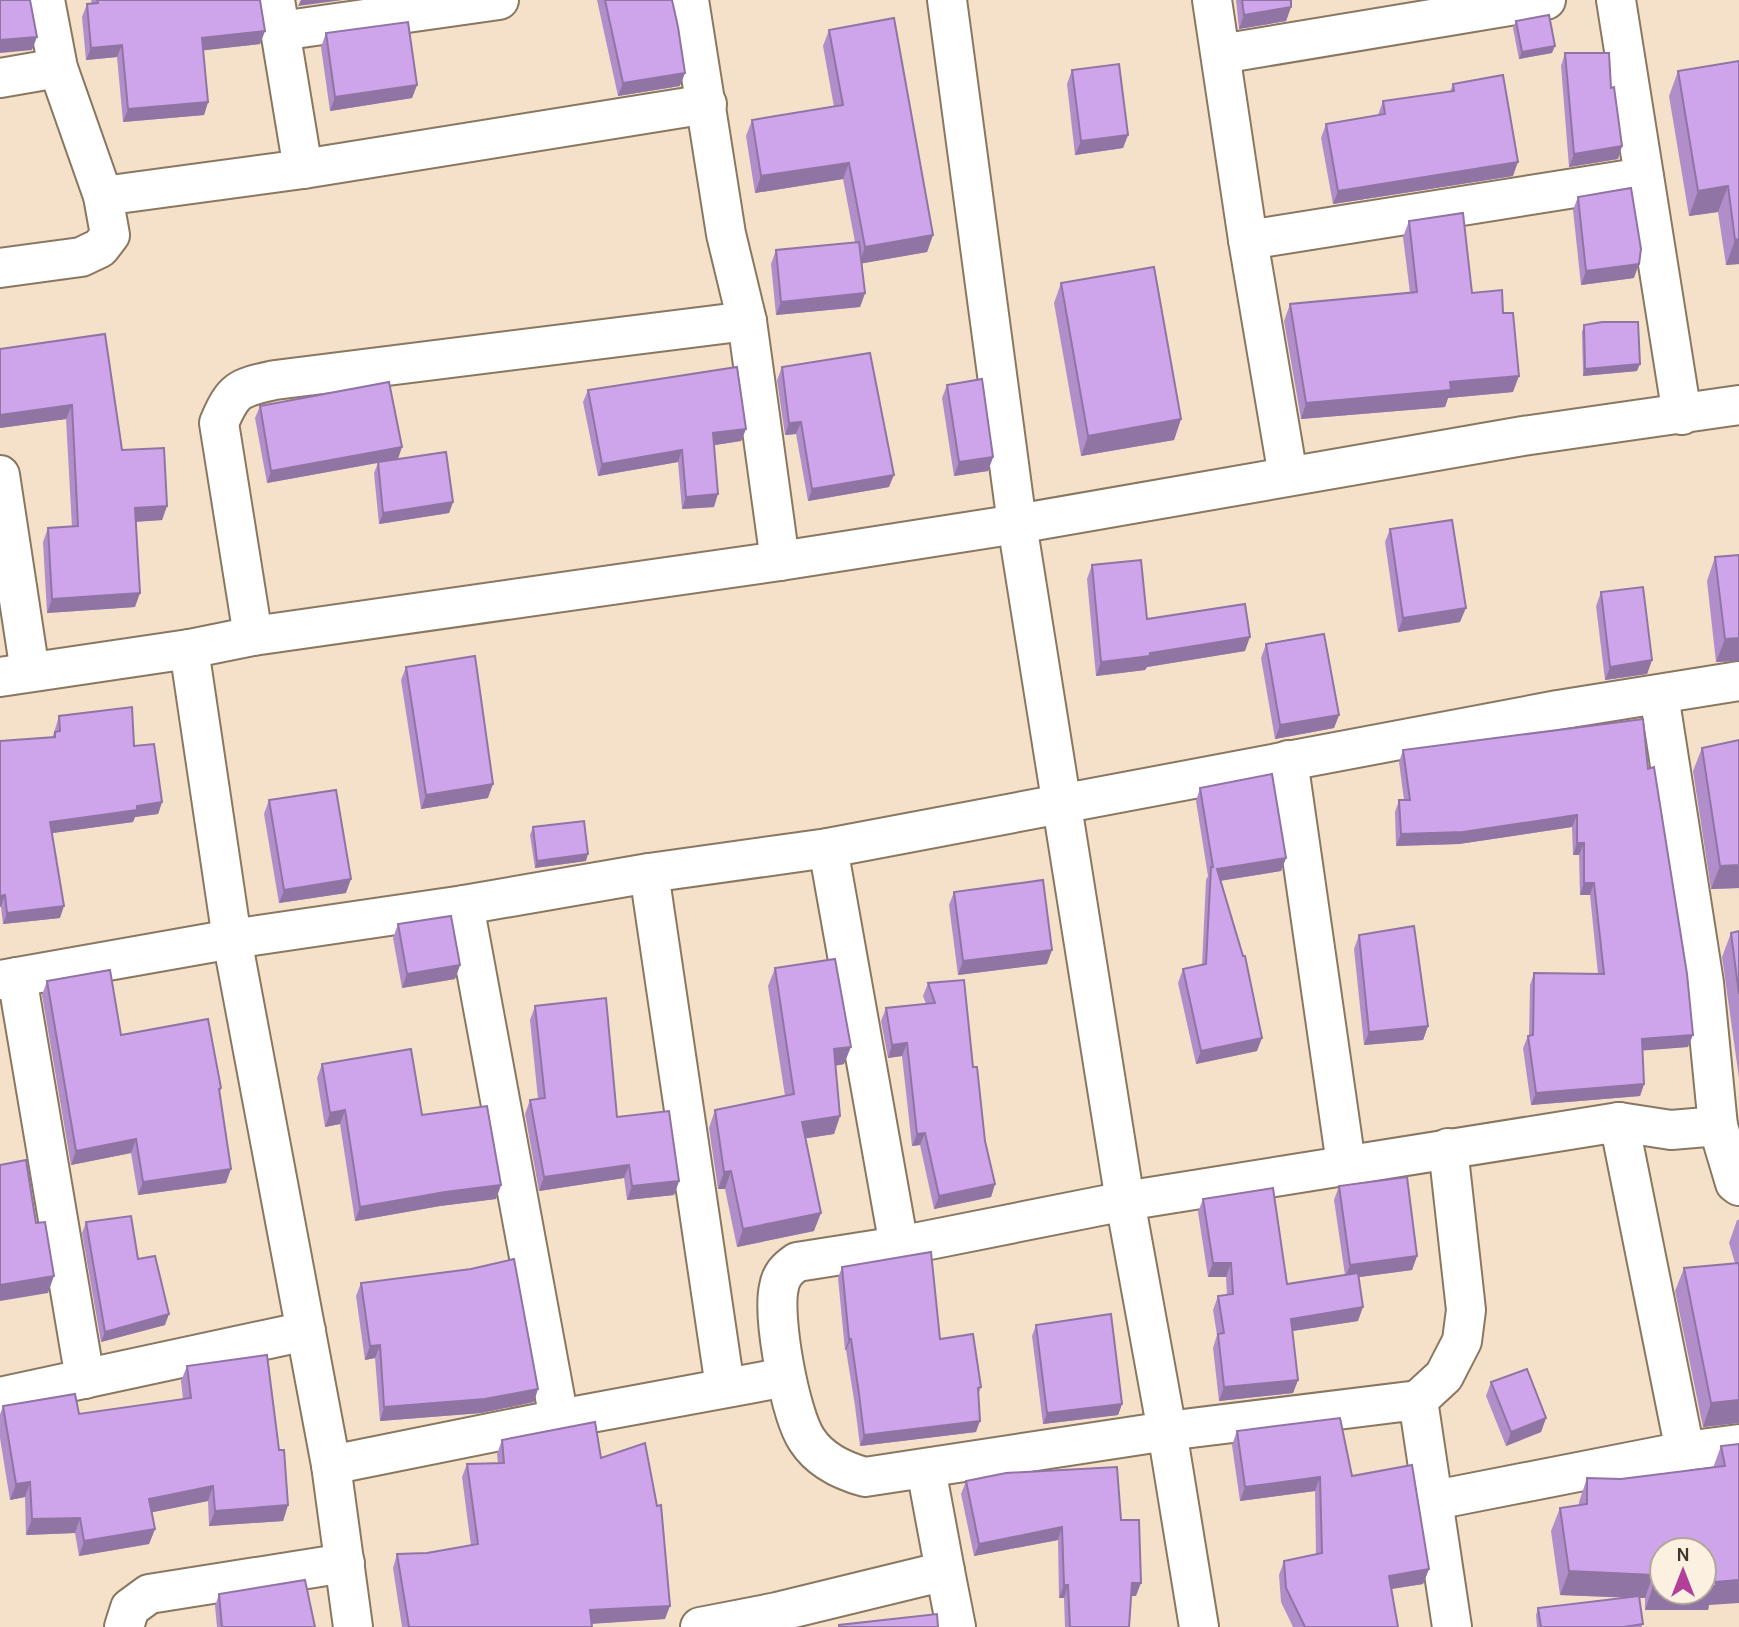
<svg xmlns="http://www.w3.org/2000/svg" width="1739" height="1627" font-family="Karla,sans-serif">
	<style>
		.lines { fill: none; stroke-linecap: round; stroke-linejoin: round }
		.minor-casing { stroke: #897761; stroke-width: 42 }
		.minor { stroke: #fff; stroke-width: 38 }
		.wall { fill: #b18eca }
		.shaded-wall { fill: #9074a4 }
		.building { fill: #cea5eb; stroke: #9074a4; stroke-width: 2 }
	</style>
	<rect width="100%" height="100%" fill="#f5e1c9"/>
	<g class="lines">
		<g class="minor-casing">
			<g id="minor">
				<polyline points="275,0 303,169"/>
				<polyline points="689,0 726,234 747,321 780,561"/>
				<polyline points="947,0 1017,524 1125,1201 1167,1431 1199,1627"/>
				<polyline points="1212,0 1248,240 1288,476"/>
				<polyline points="1616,0 1682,415"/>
				<polyline points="280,31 499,0"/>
				<polyline points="1221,54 1546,0"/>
				<polyline points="0,78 58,68"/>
				<polyline points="103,196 303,169 707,104"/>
				<polyline points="1248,240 1644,177"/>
				<polyline points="0,268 81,257 100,248 110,235 103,196 58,68 45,0"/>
				<polyline points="0,475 30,672"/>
				<path d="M253,636l-34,-213c15,-35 20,-35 56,-43l472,-59"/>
				<polyline points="189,649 232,939 331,1465 353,1627"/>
				<polyline points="0,677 189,649 253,636 780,561 1017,524 1523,436 1739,405"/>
				<polyline points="1659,695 1704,983 1718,1126 1735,1183 1739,1186"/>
				<polyline points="1288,760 1346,1164"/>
				<polyline points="828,848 899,1246"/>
				<polyline points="649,873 725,1387"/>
				<polyline points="464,905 559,1419"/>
				<polyline points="17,977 85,1379"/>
				<polyline points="0,980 232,939 464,905 649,873 828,848 1558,710 1739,681"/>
				<polyline points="1619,1122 1685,1451"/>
				<polyline points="0,1397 306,1331"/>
				<polyline points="1418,1400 1444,1376 1462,1341 1466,1310 1448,1148"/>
				<polyline points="331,1465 559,1419 786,1377"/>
				<polyline points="926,1469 945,1571"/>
				<polyline points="1435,1500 1685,1451 1739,1444"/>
				<polyline points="124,1627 130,1608 149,1594 345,1563"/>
				<polyline points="700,1627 777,1612 945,1571 956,1627"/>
				<path d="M1452,1627l-34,-227 -251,31 -302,46c-22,-6 -45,-17 -58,-37 -17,-25 -35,-124 -28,-153 2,-12 8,-18 18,-25l102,-16 226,-45 494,-79 52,8 47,-4"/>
			</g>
		</g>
		<use href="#minor" class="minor"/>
	</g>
	<g class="wall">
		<polygon points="91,0 260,0 265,31 260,44 203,50 208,102 204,115 123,122 117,57 86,60 82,17 87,4 92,4"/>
		<polygon points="597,0 672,0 680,86 618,96"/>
		<polygon points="1236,0 1291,0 1291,7 1286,21 1239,29"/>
		<polygon points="1516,21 1552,53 1519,59 1513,28"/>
		<polygon points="829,30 933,235 927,252 862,263 865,293 860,307 776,315 771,264 776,250 855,242 843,179 755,193 746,136 752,120 834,107 823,46"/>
		<polygon points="326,33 417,85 412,98 330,111 321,47"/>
		<polygon points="1565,53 1622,146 1618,159 1569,167 1561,66"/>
		<polygon points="1739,61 1739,264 1726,265 1718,212 1689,216 1669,96 1678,71"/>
		<polygon points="1072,70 1128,135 1123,148 1075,155 1067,84"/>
		<polygon points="1453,84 1513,176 1333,204 1321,138 1326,124 1378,115 1383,101 1450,92"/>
		<polygon points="1578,197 1634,278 1581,285 1573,210"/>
		<polygon points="1409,221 1472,293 1503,313 1513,392 1448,398 1445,407 1301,419 1284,321 1290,304 1410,293 1403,237"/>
		<polygon points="1061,283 1181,419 1174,440 1081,456 1054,303"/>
		<polygon points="1584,325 1637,371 1583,376 1582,332"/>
		<polygon points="105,334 122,450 167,506 162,520 136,522 135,607 47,613 43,542 48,528 72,527 66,419 0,428 0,349"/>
		<polygon points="782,367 889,487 808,501 796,434 785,435 777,380"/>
		<polygon points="947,385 993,457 988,471 954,476 942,398"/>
		<polygon points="588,390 746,429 741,441 714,445 714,507 682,509 678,462 598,476 583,402"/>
		<polygon points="260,406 398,459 453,502 449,513 379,524 374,473 378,463 267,483 255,418"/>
		<polygon points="1390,529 1460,622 1398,632 1385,542"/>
		<polygon points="1739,555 1739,661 1716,662 1707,581 1715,557"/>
		<polygon points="1092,565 1147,619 1245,651 1147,667 1145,670 1096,676 1087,579"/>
		<polygon points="1601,592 1652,660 1647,674 1605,680 1596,606"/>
		<polygon points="1266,644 1339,715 1334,728 1275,739 1261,658"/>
		<polygon points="406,667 488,798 421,809 401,680"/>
		<polygon points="59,716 134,746 162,802 158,814 135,817 133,822 52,833 60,918 3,924 1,907"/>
		<polygon points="1702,748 1739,888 1711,889 1693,771"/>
		<polygon points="1403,750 1648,769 1688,1047 1642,1050 1644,1084 1640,1096 1531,1105 1523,1048 1528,1036 1529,1036 1530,985 1534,973 1598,974 1590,895 1580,895 1579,855 1573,855 1572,827 1459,844 1396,846 1395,812 1399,800 1404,800 1399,762"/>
		<polygon points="1200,788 1286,858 1281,871 1220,881 1257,1051 1196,1064 1178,983 1183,969 1202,965 1206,880 1208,876 1196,801"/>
		<polygon points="269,800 346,893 279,903 264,814"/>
		<polygon points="533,827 586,861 535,868 530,835"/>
		<polygon points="954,892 1047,964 958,975 949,905"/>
		<polygon points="398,924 460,965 455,979 402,988 393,938"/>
		<polygon points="1739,931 1739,1078 1722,957 1731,933"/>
		<polygon points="1359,935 1428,1026 1423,1040 1364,1045 1354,949"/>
		<polygon points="775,968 844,1064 835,1066 840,1116 834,1134 805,1138 814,1231 737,1247 725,1189 718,1189 709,1128 715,1110 785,1096 768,986"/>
		<polygon points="47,981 121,1035 221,1088 220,1092 226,1183 138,1195 131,1153 71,1165 42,995"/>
		<polygon points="928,983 973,1067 985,1141 995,1184 991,1197 934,1209 920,1145 912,1146 902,1056 888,1058 881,1021 886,1008 926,1004 923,996"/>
		<polygon points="535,1006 617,1117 679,1181 674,1195 627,1200 624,1178 539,1191 525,1114 530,1100 538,1099 530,1020"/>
		<polygon points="322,1064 422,1115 501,1185 496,1199 440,1206 355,1221 340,1124 325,1127 317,1078"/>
		<polygon points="1339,1186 1417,1256 1412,1270 1359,1277 1358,1321 1292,1331 1298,1380 1293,1393 1219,1401 1213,1348 1217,1335 1213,1310 1218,1296 1227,1295 1226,1277 1208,1277 1198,1212 1203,1199 1287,1284 1345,1275 1334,1200"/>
		<polygon points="1737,1220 1739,1220 1739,1423 1703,1427 1675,1291 1684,1268 1735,1263 1729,1243"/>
		<polygon points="86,1222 138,1259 165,1325 101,1342 82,1233"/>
		<polygon points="842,1267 940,1339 981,1387 978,1395 976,1432 860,1446 855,1406 846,1350 845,1350 838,1278"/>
		<polygon points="361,1283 534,1402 481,1413 380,1421 375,1358 365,1360 356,1296"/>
		<polygon points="1036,1325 1122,1404 1118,1415 1043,1424 1032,1336"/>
		<polygon points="187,1366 279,1450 288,1505 283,1521 209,1526 208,1501 152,1512 155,1529 149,1544 79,1556 75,1533 26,1535 25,1497 10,1500 0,1438 0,1414 3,1406 79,1414 183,1399 181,1381"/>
		<polygon points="1491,1382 1546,1418 1541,1432 1506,1446 1486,1396"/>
		<polygon points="1237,1431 1352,1476 1429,1569 1423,1584 1392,1589 1398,1627 1293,1627 1281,1602 1279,1575 1284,1561 1316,1554 1315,1491 1240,1501 1232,1445"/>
		<polygon points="502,1440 601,1458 665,1619 592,1624 592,1627 402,1627 393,1568 397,1554 427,1553 471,1546 462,1477 467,1464 498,1463 497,1454"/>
		<polygon points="1739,1444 1708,1610 1645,1610 1645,1598 1639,1598 1642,1627 1537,1627 1536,1615 1538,1608 1630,1598 1560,1595 1551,1531 1560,1508 1579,1505 1579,1502 1587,1478 1621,1479 1713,1468 1721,1446"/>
		<polygon points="966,1481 1121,1520 1136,1596 1131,1596 1129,1627 1065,1627 1064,1598 1059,1598 1058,1540 974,1556 961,1494"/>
		<polygon points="219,1594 315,1627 217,1627 215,1606"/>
	</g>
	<g class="shaded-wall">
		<polygon points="301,0 343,0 298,6"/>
		<polygon points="1291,7 1286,21 1239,29 1244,15"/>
		<polygon points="265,31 260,44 198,51 202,38"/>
		<polygon points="37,37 32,50 0,53 0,40"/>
		<polygon points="122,45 117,57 86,60 91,48"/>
		<polygon points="1555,46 1552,53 1519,59 1522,52"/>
		<polygon points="685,73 680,86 618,96 623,83"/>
		<polygon points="417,85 412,98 330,111 335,97"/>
		<polygon points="208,102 204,115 123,122 128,109"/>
		<polygon points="1128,135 1123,148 1075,155 1081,141"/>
		<polygon points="1622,146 1618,159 1569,167 1574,154"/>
		<polygon points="1518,162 1513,176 1333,204 1338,191"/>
		<polygon points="849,163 843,179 755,193 761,176"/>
		<polygon points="1728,186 1718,212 1689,216 1698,191"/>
		<polygon points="933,235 927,252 859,264 865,247"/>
		<polygon points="1739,239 1739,264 1726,265 1735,240"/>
		<polygon points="1639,264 1634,278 1581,285 1586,271"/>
		<polygon points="865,293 860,307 776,315 781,302"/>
		<polygon points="1640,364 1637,371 1583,376 1585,369"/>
		<polygon points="1519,376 1513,392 1448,398 1445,407 1301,419 1306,403 1450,382"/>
		<polygon points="72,405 66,419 0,428 0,415"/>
		<polygon points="1181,419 1174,440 1081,456 1088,436"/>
		<polygon points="801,422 796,434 785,435 789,423"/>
		<polygon points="746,429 741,441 709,446 713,433"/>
		<polygon points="402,447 398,459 267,483 271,471"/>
		<polygon points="682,450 678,462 598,476 602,464"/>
		<polygon points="993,457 988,471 954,476 959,462"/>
		<polygon points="894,475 889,487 808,501 812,489"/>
		<polygon points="718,494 714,507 682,509 686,497"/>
		<polygon points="453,502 449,513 379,524 383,513"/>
		<polygon points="167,506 162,520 130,522 135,508"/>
		<polygon points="140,593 135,607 47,613 52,599"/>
		<polygon points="1466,608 1460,622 1398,632 1403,618"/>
		<polygon points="1250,637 1245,651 1147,667 1145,670 1096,676 1101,662 1150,653"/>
		<polygon points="1739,638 1739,661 1716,662 1725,639"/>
		<polygon points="1652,660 1647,674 1605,680 1610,667"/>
		<polygon points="1339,715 1334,728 1275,739 1280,725"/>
		<polygon points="493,784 488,798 421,809 426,795"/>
		<polygon points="162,802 158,814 135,817 133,822 46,834 50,822 137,806"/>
		<polygon points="1577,815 1572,827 1459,844 1396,846 1401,834"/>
		<polygon points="1577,843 1584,843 1579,855 1573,855"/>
		<polygon points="588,854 586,861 535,868 537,861"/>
		<polygon points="1286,858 1281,871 1212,882 1217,869"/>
		<polygon points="1739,865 1739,888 1711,889 1720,866"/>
		<polygon points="351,879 346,893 279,903 284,890"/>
		<polygon points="1584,883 1594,883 1590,895 1580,895"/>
		<polygon points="5,895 1,907 0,907 0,896"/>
		<polygon points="64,906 60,918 3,924 7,913"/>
		<polygon points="1052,950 1047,964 958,975 963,961"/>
		<polygon points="460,965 455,979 402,988 407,974"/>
		<polygon points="1428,1026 1423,1040 1364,1045 1369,1032"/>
		<polygon points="1693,1035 1688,1047 1637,1051 1642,1039"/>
		<polygon points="1262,1038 1257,1051 1196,1064 1201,1051"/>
		<polygon points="907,1043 902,1056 888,1058 892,1045"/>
		<polygon points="851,1047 844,1064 827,1067 834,1049"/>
		<polygon points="1644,1084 1640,1096 1531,1105 1536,1093"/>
		<polygon points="345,1110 340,1124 325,1127 330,1113"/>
		<polygon points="840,1116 834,1134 796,1140 802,1122"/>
		<polygon points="925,1133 920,1145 912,1146 917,1134"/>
		<polygon points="136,1139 131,1153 71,1165 76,1151"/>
		<polygon points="629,1165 624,1178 539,1191 544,1177"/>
		<polygon points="231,1169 226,1183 138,1195 143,1182"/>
		<polygon points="731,1171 725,1189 718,1189 724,1172"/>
		<polygon points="679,1181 674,1195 627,1200 632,1186"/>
		<polygon points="995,1184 991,1197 934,1209 939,1196"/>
		<polygon points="501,1185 496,1199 440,1206 355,1221 360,1207 445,1192"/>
		<polygon points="821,1213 814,1231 737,1247 743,1229"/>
		<polygon points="1417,1256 1412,1270 1345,1279 1350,1265"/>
		<polygon points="1213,1263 1231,1263 1226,1277 1208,1277"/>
		<polygon points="54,1276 48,1293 0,1301 0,1285"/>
		<polygon points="1363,1307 1358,1321 1286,1332 1291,1319"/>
		<polygon points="169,1314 165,1325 101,1342 105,1332"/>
		<polygon points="849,1339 851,1339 846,1350 845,1350"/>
		<polygon points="380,1345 375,1358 365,1360 370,1346"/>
		<polygon points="1298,1380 1293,1393 1219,1401 1224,1387"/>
		<polygon points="538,1389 534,1402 481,1413 380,1421 384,1407"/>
		<polygon points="1739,1400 1739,1423 1703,1427 1711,1403"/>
		<polygon points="1122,1404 1118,1415 1043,1424 1047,1413"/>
		<polygon points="1546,1418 1541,1432 1506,1446 1511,1432"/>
		<polygon points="980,1421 976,1432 860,1446 864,1435"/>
		<polygon points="1320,1477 1315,1491 1240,1501 1245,1487"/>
		<polygon points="30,1482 25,1497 10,1500 16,1484"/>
		<polygon points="213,1486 208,1501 144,1514 149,1499"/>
		<polygon points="288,1505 283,1521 209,1526 215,1511"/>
		<polygon points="80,1518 75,1533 26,1535 32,1519"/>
		<polygon points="1062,1527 1058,1540 974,1556 979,1544"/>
		<polygon points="155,1529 149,1544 79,1556 84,1541"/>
		<polygon points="1429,1569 1423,1584 1384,1590 1389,1576"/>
		<polygon points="1569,1571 1653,1575 1645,1598 1560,1595"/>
		<polygon points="1739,1580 1739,1603 1709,1605 1708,1610 1645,1610 1653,1586 1662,1586 1662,1592 1704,1592 1704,1586 1716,1582"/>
		<polygon points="1132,1583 1141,1583 1136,1596 1128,1596"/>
		<polygon points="1064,1585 1068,1585 1064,1598 1059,1598"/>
		<polygon points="670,1606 665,1619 585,1624 590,1610"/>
	</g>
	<g class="building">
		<polygon points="0,0 30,0 37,37 0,40"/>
		<polygon points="97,0 260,0 265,31 202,38 208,102 128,109 122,45 91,48 87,4 98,3"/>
		<polygon points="605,0 672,0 678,27 685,73 623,83"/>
		<polygon points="1242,0 1291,0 1291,7 1244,15"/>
		<polygon points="1549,15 1555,46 1522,52 1516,21"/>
		<polygon points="894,18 933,235 865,247 849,163 761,176 752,120 843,105 829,30"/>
		<polygon points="408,22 417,85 335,97 326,33"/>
		<polygon points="1565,53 1609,53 1611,88 1614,87 1622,146 1574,154"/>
		<polygon points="1739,61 1739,239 1735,240 1728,186 1698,191 1678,71"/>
		<polygon points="1119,64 1128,135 1081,141 1072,70"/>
		<polygon points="1503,75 1518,162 1338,191 1326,124 1385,114 1383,101 1454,91 1453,84"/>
		<polygon points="1631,188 1641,249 1639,264 1586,271 1578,197"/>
		<polygon points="1463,213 1472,293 1502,290 1503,313 1513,313 1519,376 1450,382 1451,390 1306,403 1290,304 1417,292 1409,221"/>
		<polygon points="859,242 865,293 781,302 776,250"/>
		<polygon points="1154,267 1181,419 1088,436 1061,283"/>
		<polygon points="1602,322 1638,322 1640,364 1585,369 1584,325"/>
		<polygon points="105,334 122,450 164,448 167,506 135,508 140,593 52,599 48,528 78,526 72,405 0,415 0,349"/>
		<polygon points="870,353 894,475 812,489 801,422 789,423 782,367"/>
		<polygon points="737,367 746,429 713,433 718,494 686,497 682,450 602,464 588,390"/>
		<polygon points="982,379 993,457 959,462 947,385"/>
		<polygon points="389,382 402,447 271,471 260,406"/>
		<polygon points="446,452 453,502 383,513 378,462"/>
		<polygon points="1452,520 1466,608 1403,618 1390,529"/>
		<polygon points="1739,555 1739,638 1725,639 1715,557"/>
		<polygon points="1141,560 1147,619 1245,604 1250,637 1150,653 1150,656 1101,662 1092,565"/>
		<polygon points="1643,587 1652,660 1610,667 1601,592"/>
		<polygon points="1324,634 1339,715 1280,725 1266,644"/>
		<polygon points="475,656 493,784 426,795 406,667"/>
		<polygon points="132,707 134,746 154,744 162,802 137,806 137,810 50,822 64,906 7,913 5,895 0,896 0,741 55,737 55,732 60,731 59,716"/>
		<polygon points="1643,719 1648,769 1654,767 1687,974 1693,1035 1642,1039 1644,1084 1536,1093 1528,1036 1533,1035 1534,973 1604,974 1594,883 1584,883 1584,843 1577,843 1577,815 1463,832 1401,834 1399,800 1410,800 1403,750"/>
		<polygon points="1739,740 1739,865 1720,866 1702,748"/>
		<polygon points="1272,774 1286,858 1217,869 1243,956 1245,956 1262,1038 1201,1051 1183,969 1206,964 1211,867 1213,867 1200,788"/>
		<polygon points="336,790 351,879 284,890 269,800"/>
		<polygon points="584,821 588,854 537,861 533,827"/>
		<polygon points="1043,880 1052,950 963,961 954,892"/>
		<polygon points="451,916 460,965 407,974 398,924"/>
		<polygon points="1414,926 1428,1026 1369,1032 1359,935"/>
		<polygon points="1739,931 1739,994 1731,933"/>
		<polygon points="835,959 851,1047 834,1049 840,1116 802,1122 821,1213 743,1229 731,1171 724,1172 715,1110 794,1094 775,968"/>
		<polygon points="110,970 121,1035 208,1019 221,1088 219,1089 231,1169 143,1182 136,1139 76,1151 47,981"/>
		<polygon points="964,980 973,1067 977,1067 985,1141 995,1184 939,1196 925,1133 917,1134 907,1043 892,1045 886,1008 935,1003 928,983"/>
		<polygon points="606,998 617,1117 669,1111 679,1181 632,1186 629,1165 544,1177 530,1100 545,1098 535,1006"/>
		<polygon points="411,1049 422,1115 487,1106 501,1185 445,1192 360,1207 345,1110 330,1113 322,1064"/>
		<polygon points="26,1160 36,1223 45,1222 54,1276 0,1285 0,1165"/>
		<polygon points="1407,1177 1417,1256 1350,1265 1339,1186"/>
		<polygon points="1273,1188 1287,1284 1358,1273 1363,1307 1291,1319 1298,1380 1224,1387 1218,1334 1224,1333 1218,1296 1233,1294 1231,1263 1213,1263 1203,1199"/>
		<polygon points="131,1216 138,1259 155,1256 169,1314 105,1332 86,1222"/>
		<polygon points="931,1252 940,1339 973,1334 981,1387 978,1388 980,1421 864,1435 859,1394 851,1339 849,1339 842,1267"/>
		<polygon points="514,1259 538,1389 485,1399 384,1407 380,1345 370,1346 361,1283 471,1269"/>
		<polygon points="1739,1263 1739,1400 1711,1403 1684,1268"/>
		<polygon points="1111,1314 1122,1404 1047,1413 1036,1325"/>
		<polygon points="267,1355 279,1450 284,1450 288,1505 215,1511 213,1486 149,1499 155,1529 84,1541 80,1518 32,1519 30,1482 16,1484 3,1406 75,1394 79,1414 191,1398 187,1366"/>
		<polygon points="1527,1369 1546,1418 1511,1432 1491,1382"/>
		<polygon points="1340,1418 1352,1476 1412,1465 1429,1569 1389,1576 1398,1627 1305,1627 1286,1588 1284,1561 1322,1553 1320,1477 1245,1487 1237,1431"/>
		<polygon points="595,1422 601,1458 645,1443 657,1506 661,1505 670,1606 590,1610 592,1627 409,1627 397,1554 427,1553 478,1544 467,1464 504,1463 502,1440"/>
		<polygon points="1739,1444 1739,1580 1716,1582 1716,1586 1704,1586 1704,1550 1662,1550 1662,1586 1653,1586 1653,1575 1569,1571 1560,1508 1587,1504 1587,1478 1621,1479 1725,1466 1721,1446"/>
		<polygon points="1117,1467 1121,1520 1139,1520 1141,1583 1132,1583 1129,1627 1070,1627 1068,1585 1064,1585 1062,1527 979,1544 966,1481 1006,1473"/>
		<polygon points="305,1580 315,1627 222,1627 219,1594"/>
		<polygon points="1639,1596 1643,1624 1624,1627 1541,1627 1538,1608"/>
		<polygon points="937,1614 938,1627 839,1627 839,1625"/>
	</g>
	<g transform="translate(1683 1571)"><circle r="33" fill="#fcf0e1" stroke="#b0a699" stroke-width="2"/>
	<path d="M0-5L12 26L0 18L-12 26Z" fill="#b23f99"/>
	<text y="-10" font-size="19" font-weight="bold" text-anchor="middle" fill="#3f372d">N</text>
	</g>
</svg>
